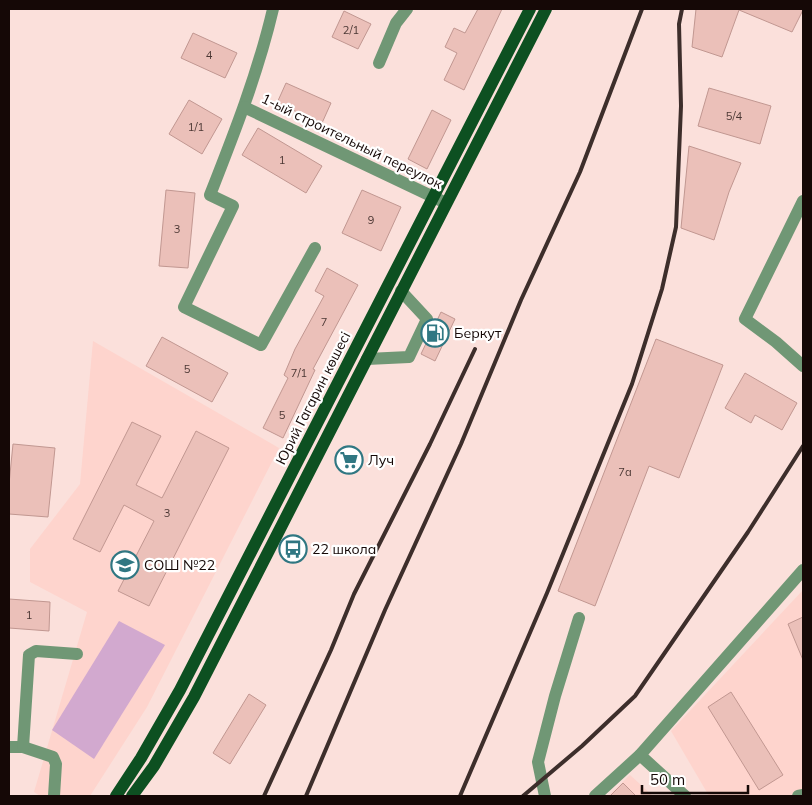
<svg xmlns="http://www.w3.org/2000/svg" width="812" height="805" font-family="Mulish,sans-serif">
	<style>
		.built { fill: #fed4cd }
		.green { fill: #d2a9cf }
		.building { fill: #ebc0b9; stroke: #c19791 }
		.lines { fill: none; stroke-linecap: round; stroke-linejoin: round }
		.minor { stroke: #709775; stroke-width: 12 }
		.major { stroke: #0d5021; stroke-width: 12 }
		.rail { stroke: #3d2e2b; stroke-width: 4 }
		.labels { text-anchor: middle; stroke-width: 4.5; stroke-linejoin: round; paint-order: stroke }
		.number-label { font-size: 11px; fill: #4a3633 }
		.street-label { font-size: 14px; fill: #150806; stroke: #fff }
		.poi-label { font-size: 14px; fill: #150806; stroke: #fff; text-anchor: start }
	</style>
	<rect width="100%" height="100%" fill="#fbe0db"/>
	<g class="built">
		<polygon points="93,341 279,448 147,707 90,796 40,796 34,792 87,612 30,582 30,549 80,484"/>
		<polygon points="803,590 803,796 709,796 671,731"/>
		<polygon points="630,775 653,796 608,796"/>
	</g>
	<polygon class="green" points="119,621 165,645 94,759 52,730"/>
	<g class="building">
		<polygon points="478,9 502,9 464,90 444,80 457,53 445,47 454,28 465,33"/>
		<polygon points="696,9 803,9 803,10 792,32 739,10 722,57 692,47"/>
		<polygon points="344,11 371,24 358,49 332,37"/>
		<polygon points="193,33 237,53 225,78 181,58"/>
		<polygon points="286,83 331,103 322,123 277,103"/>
		<polygon points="709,88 771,106 760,144 698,126"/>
		<polygon points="189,100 222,119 202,154 169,134"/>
		<polygon points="432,110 451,120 427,169 408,159"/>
		<polygon points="258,128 322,166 306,193 242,155"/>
		<polygon points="689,146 741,163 729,192 714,240 681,228"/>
		<polygon points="166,190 195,193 188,268 159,266"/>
		<polygon points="362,190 401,207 381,251 342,233"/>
		<polygon points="327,268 358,285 313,369 315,370 283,438 263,428 288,378 284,375 295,349 324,296 315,291"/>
		<polygon points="441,312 455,319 435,361 421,354"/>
		<polygon points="162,337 228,373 212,402 146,366"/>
		<polygon points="656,339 723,365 679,478 649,466 595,606 558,591"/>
		<polygon points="745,373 797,403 782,430 755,415 751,423 725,408"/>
		<polygon points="132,422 161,436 136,485 162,498 196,431 229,448 149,606 118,591 154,521 124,505 100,552 73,539"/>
		<polygon points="13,444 55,448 48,517 9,514 9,484"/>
		<polygon points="347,446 359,452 350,471 338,464"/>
		<polygon points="9,599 50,602 49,631 9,628"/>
		<polygon points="803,617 803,660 788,624"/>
		<polygon points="731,692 783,775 759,790 708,707"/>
		<polygon points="249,694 266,705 230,764 213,753"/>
		<polygon points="623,783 636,796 610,796"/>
	</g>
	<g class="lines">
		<g class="minor">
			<path d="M273,9c-15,64 -39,125 -63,186l23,11 -49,101 77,38 54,-97"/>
			<polyline points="379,63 396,23 407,9"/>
			<polyline points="244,107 446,203"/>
			<polyline points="803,201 745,319 776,342 803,366"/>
			<polyline points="367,359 409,357 427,319 401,291"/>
			<polyline points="9,747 23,747 53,757 56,764 54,796"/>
			<polyline points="23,747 29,655 36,651 77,654"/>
			<polyline points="640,755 685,796"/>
			<polyline points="545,796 538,762 555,696 579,618"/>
			<polyline points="595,796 640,755 803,570"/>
			<polyline points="798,796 803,795"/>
		</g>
		<g class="major">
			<polyline points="116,796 141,758 180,690 530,9"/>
			<polyline points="132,796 154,766 194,697 546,9"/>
		</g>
		<g class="rail">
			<polyline points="264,796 331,650 354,594 430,444 475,349"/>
			<polyline points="306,796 385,610 461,444 521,300 580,172 642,9"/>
			<polyline points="460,796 547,593 632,384 662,289 676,227 681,106 679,24 682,9"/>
			<polyline points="523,796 582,746 635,696 748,532 803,446"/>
		</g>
	</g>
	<defs>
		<g id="fuel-ring" transform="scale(1.4375)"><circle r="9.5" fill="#fff" stroke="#307782" stroke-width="1.5"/><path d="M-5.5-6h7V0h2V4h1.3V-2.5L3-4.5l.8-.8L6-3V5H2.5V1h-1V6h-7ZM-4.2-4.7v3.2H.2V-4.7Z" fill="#307782"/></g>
		<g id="supermarket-ring" transform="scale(1.4375)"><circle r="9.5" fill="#fff" stroke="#307782" stroke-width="1.5"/><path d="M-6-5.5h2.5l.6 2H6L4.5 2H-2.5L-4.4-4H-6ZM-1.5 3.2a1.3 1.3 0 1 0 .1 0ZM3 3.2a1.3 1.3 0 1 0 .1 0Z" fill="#307782"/></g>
		<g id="bus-ring" transform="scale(1.4375)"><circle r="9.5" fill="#fff" stroke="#307782" stroke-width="1.5"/><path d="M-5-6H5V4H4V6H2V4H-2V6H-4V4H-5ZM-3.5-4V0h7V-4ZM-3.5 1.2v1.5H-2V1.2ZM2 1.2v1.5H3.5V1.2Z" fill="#307782"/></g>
		<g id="school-ring" transform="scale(1.4375)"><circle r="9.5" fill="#fff" stroke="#307782" stroke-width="1.5"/><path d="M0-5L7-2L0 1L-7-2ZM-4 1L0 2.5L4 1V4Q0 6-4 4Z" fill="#307782"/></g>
	</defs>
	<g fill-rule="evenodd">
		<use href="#fuel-ring" x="435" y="333"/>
		<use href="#supermarket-ring" x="349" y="460"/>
		<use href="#bus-ring" x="293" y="549"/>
		<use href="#school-ring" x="125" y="565"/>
	</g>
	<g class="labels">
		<g class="number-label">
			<text x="351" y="34">2/1</text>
			<text x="209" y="59">4</text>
			<text x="734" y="120">5/4</text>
			<text x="196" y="131">1/1</text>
			<text x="282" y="164">1</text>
			<text x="371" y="224">9</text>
			<text x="177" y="233">3</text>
			<text x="324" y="326">7</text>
			<text x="187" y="373">5</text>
			<text x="299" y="377">7/1</text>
			<text x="282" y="419">5</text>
			<text x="625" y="476">7а</text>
			<text x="167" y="517">3</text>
			<text x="29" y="619">1</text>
		</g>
		<g class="street-label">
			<text transform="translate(352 141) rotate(26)" y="5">1-ый строительный переулок</text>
			<text transform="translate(313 398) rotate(-63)" y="5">Юрий Гагарин көшесі</text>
		</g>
		<g class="poi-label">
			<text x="454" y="338">Беркут</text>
			<text x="368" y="465">Луч</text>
			<text x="312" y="554">22 школа</text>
			<text x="144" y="570">СОШ №22</text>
		</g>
	</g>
	<rect width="812" height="805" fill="none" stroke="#150806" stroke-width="20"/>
	<path d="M642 785v8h106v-8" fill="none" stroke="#150806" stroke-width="2.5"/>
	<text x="650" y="785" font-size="15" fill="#150806" stroke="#ffffff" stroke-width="4" paint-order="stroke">50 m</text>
</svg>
